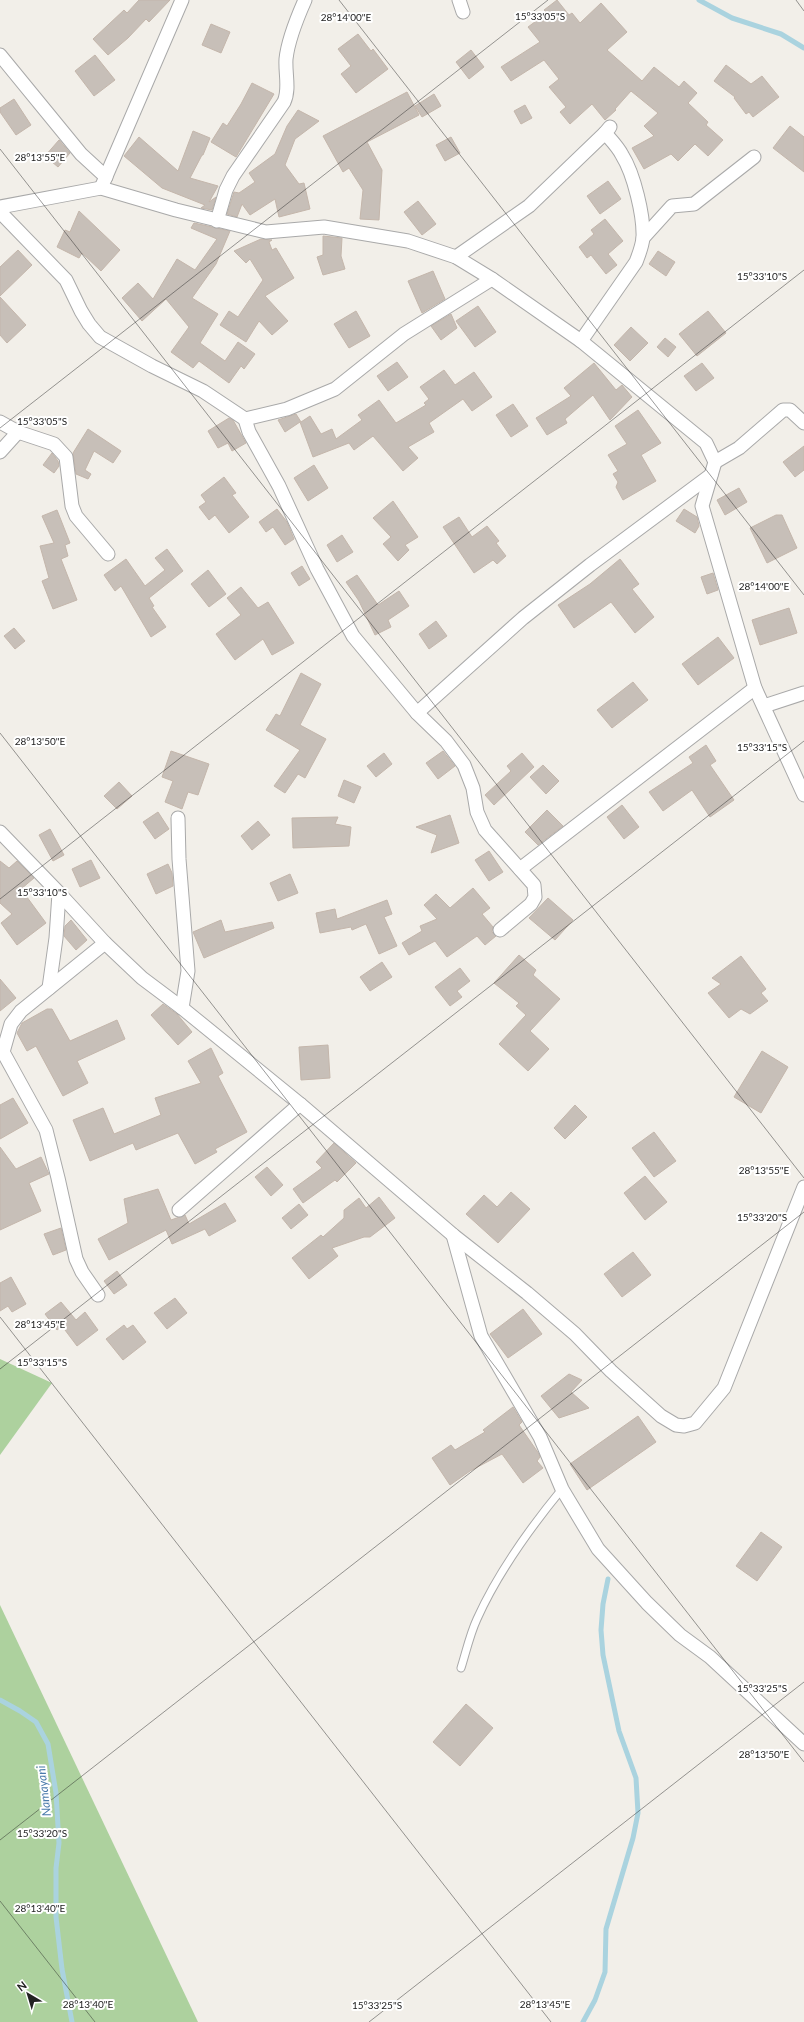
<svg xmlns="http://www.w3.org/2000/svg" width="804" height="2022" font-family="Lato,sans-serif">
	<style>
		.forest { fill: #add19e }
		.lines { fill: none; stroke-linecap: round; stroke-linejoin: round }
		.stream { stroke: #aad3df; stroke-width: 5 }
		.building { fill: #c7bfb8; stroke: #c4b6ab }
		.service-casing { stroke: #a9a9a9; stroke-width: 9 }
		.minor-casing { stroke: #a9a9a9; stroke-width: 15 }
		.service { stroke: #fff; stroke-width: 7 }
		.minor { stroke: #fff; stroke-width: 13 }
		.ticks { fill: none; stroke: #222; stroke-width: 1; stroke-opacity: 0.45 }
		.labels { text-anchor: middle; stroke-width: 4; stroke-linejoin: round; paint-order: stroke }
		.water-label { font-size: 12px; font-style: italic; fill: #4a7aab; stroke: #fff }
		.ticks-label { font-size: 10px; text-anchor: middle; fill: #222; stroke: #fff; stroke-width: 4; stroke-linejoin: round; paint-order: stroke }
	</style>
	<rect width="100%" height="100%" fill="#f2efe9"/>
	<g class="forest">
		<polygon points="0,1359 52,1383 0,1455"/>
		<polygon points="0,1605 198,2022 0,2022"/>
	</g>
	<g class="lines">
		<g class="stream">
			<polyline points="699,0 732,18 781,34 804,48"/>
			<polyline points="0,1700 20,1711 36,1722 48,1744 56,1793 59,1843 56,1868 56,1917 62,1969 72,2022"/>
			<polyline points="583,2022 595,2000 605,1972 606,1929 633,1838 638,1813 636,1778 619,1731 603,1655 601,1630 603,1604 608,1579"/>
		</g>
	</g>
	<g class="building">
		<polygon points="139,0 170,0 149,22 146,19 128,38 108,55 93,39 124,10 127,13"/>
		<polygon points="557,0 569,15 572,13 580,23 601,3 627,32 607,50 642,81 654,67 679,87 684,81 697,93 688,103 708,122 706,125 723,140 708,156 695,144 678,161 671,154 644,169 632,148 654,136 644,126 658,113 631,91 615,109 616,110 605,120 592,104 570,124 560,112 566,107 549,87 559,79 544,60 511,81 501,67 540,42 528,27 547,13 544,10"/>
		<polygon points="211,24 230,32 221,53 202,45"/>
		<polygon points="358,34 371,51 373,49 388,69 356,93 341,74 351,66 338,49"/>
		<polygon points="471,50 484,67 469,79 456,62"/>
		<polygon points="95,55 115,80 94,96 75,71"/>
		<polygon points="726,65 751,84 762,76 779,97 753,117 749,112 746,114 734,98 735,97 714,81"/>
		<polygon points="252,83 274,94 236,157 211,142 223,123 227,126 241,104"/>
		<polygon points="407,92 419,115 367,142 382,170 379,220 360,219 363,190 349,168 343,172 323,136"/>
		<polygon points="434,94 441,106 422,117 415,106"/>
		<polygon points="14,99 31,125 16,135 0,112 0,108"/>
		<polygon points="525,105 532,118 521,124 514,111"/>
		<polygon points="298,110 319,121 295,139 285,165 299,184 304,183 310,209 279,217 275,199 250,215 242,204 237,217 227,214 234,192 239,193 255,182 249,173 275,154 287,126"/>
		<polygon points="790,126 804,137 804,172 773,148"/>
		<polygon points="193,131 210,138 203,155 202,155 190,178 218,186 209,202 216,197 212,210 201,208 205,205 162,188 124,156 139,137 178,171"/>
		<polygon points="451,137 460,153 445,161 436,145"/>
		<polygon points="59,140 70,153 58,167 45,156"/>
		<polygon points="608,181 621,199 600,214 587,196"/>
		<polygon points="418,201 436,224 422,235 404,212"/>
		<polygon points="79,211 120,250 101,271 82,253 79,258 57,247 65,230 70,232"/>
		<polygon points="605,219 623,241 608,254 617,265 606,274 591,255 587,258 579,247 594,234 591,230"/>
		<polygon points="194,223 230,231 216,264 192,298 218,314 200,343 225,361 238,342 255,354 244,369 241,366 229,383 199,361 193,368 171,352 189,327 166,299 142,321 122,298 138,283 153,299 177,259 195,270 217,239 191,228"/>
		<polygon points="323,236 342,238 341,256 345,269 323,275 317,257 323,255"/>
		<polygon points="261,239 272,240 269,242 272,250 276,248 294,278 265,296 288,321 272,335 259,321 246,342 220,325 229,311 238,317 263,280 250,259 246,263 234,251"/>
		<polygon points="18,250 32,265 0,296 0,267"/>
		<polygon points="658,251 675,262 666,276 649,264"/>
		<polygon points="433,271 445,299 422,313 408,281"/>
		<polygon points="0,297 26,325 7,343 0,335"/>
		<polygon points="478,306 496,332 475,347 456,321"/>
		<polygon points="356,311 370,336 349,348 334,324"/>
		<polygon points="708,311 726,333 697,356 679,334"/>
		<polygon points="451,314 457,328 441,340 431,326"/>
		<polygon points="631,327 648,343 630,361 614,345"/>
		<polygon points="665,338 676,347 668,357 657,347"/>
		<polygon points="397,362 408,377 388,391 377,376"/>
		<polygon points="594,363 616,390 622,385 632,397 610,420 593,395 565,419 567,423 547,435 536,418 571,396 564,388"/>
		<polygon points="702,363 714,378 696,391 684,376"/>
		<polygon points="444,370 455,385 474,372 492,397 472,411 463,399 429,423 434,432 408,447 418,458 403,471 373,436 354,450 349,443 313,457 300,422 285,432 278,420 296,414 301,422 310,416 321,434 332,429 336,439 362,420 358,415 379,400 396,423 426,405 424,403 429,399 420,387"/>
		<polygon points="513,404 528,426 511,437 496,415"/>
		<polygon points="638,410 661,443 641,455 656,481 623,500 616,487 618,482 613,474 618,471 608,455 627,444 615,426"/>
		<polygon points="229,418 233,420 246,443 232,451 228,443 218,448 208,431"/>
		<polygon points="88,429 121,451 113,463 94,451 85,470 91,474 88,479 76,474 73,453"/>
		<polygon points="804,446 804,470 795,477 783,462"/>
		<polygon points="52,453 58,461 59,466 54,473 43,465"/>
		<polygon points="314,465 328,488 308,501 294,478"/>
		<polygon points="224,477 236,493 232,495 249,517 229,533 215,515 209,520 199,507 206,502 201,495"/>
		<polygon points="739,488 747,502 725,515 717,500"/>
		<polygon points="393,501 418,537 405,545 409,550 398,561 383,544 391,537 373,518"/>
		<polygon points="277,509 287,522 294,539 285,545 273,527 266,532 259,522"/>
		<polygon points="684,509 697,517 699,526 695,533 676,521"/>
		<polygon points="57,510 70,543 65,545 68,556 61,559 77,600 53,609 42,581 49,578 40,546 54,543 42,516"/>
		<polygon points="776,515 782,515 797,548 767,563 750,528"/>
		<polygon points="459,517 472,537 487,526 499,541 496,543 506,556 497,564 493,560 474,573 443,527"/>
		<polygon points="342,535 353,552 337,562 327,545"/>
		<polygon points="167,549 183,571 149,598 154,606 152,607 166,627 151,637 121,586 115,591 104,575 126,559 145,586 165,570 155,558"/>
		<polygon points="620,559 639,584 632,589 654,617 635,633 611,602 574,628 558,605 590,584"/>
		<polygon points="302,566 310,579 299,586 291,573"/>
		<polygon points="208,570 226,594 209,607 191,584"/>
		<polygon points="713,573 718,590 707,594 701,577"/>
		<polygon points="357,575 378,605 399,591 409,606 388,620 391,627 375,635 359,601 346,582"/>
		<polygon points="241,587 258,608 268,602 294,643 272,655 263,639 235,660 216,634 241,615 227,598"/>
		<polygon points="789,608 797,633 760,645 752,620"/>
		<polygon points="436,621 447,636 429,649 419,634"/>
		<polygon points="14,628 25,641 15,649 4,636"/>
		<polygon points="718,637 734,658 698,685 682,664"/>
		<polygon points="301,673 321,684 300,725 326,739 305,778 298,774 285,793 274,786 300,750 266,730 276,714 280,716"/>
		<polygon points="633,682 648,700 612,728 597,710"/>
		<polygon points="706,745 716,761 710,765 734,800 710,817 692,790 663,811 649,792 693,763 689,757"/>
		<polygon points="171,751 209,764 198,795 188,792 182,809 165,802 173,781 162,777"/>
		<polygon points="443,751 455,766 438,779 426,763"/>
		<polygon points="384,753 392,764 376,777 367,766"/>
		<polygon points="522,753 534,767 494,805 485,795 511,771 507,766"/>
		<polygon points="543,765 559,781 546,794 530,777"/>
		<polygon points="344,780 361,787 354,803 338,796"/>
		<polygon points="119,782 132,796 117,809 104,796"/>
		<polygon points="622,805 639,827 624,839 607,817"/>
		<polygon points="547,810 563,826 538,845 525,832"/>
		<polygon points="158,812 169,829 155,839 143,822"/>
		<polygon points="450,815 459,843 431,853 437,835 416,827"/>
		<polygon points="338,817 335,824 351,827 349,846 293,848 292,818"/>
		<polygon points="258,821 270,835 252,850 241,836"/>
		<polygon points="50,829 64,855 53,861 39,835"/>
		<polygon points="489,851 503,872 489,881 475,860"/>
		<polygon points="91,860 100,878 80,887 72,869"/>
		<polygon points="0,861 9,868 17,861 34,878 21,889 46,923 17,945 1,923 12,914 0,903"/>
		<polygon points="168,864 172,873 173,886 156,894 147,874"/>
		<polygon points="290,874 298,893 278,901 270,883"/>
		<polygon points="473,888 490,908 482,914 493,927 492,932 496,936 485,945 477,936 447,957 435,941 409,955 402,943 422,931 420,926 437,919 424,905 436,894 450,908"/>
		<polygon points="548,898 573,920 555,940 529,918"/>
		<polygon points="387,900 392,914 384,917 397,946 379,954 366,924 352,930 351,927 320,933 316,913 335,909 337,919"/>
		<polygon points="71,920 87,940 76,950 64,936 65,926"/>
		<polygon points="221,920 225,932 272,922 274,928 204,958 193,932"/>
		<polygon points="519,955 536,970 533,975 560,999 530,1031 549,1049 528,1071 499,1044 526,1015 516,1006 519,1003 494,983"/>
		<polygon points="741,956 766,989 761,993 768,1001 750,1014 741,1009 729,1018 708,993 721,984 712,978"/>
		<polygon points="382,962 392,977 370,991 360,977"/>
		<polygon points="460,968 470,981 457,991 462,997 450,1006 435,987"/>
		<polygon points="0,979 16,998 0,1011"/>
		<polygon points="163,1004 177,1014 192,1032 178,1045 151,1015"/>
		<polygon points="47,1009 52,1009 70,1041 117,1020 125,1039 77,1061 88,1083 63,1096 36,1046 27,1051 17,1033 22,1023"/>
		<polygon points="328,1045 330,1078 301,1080 299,1047"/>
		<polygon points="211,1048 223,1073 218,1076 247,1132 215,1149 217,1152 195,1164 178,1133 136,1150 133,1143 90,1161 73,1120 103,1108 114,1134 161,1115 155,1098 201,1083 188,1061"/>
		<polygon points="762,1051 788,1067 761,1113 734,1097"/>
		<polygon points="13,1098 28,1123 0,1139 0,1105"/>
		<polygon points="575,1105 587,1117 565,1139 554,1128"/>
		<polygon points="654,1132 676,1161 654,1177 632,1148"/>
		<polygon points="334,1143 356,1163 337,1182 335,1180 303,1203 293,1189 322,1168 316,1162"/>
		<polygon points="0,1147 16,1169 41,1157 49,1174 29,1183 41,1211 0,1230"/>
		<polygon points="267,1167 283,1185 271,1196 255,1177"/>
		<polygon points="645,1176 667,1202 645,1220 624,1193"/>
		<polygon points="158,1189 171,1220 185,1215 189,1224 225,1203 236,1221 209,1236 205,1229 172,1244 166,1230 109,1260 98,1239 128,1223 124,1199"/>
		<polygon points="511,1192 530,1209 498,1243 466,1214 484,1195 497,1207"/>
		<polygon points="379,1197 395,1218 370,1237 364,1237 332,1248 338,1256 309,1279 292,1258 321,1235 323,1237 344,1218 344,1210 359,1198 366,1208"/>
		<polygon points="299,1204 308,1215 291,1229 282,1218"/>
		<polygon points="61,1228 66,1250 53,1255 44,1234"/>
		<polygon points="633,1252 651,1275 622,1297 604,1274"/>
		<polygon points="117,1271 127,1285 114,1294 104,1281"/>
		<polygon points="11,1277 26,1304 12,1312 8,1306 0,1311 0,1283"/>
		<polygon points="175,1298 187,1313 167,1329 154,1313"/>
		<polygon points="61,1302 76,1320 85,1312 98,1330 77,1346 62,1326 57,1330 45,1314"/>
		<polygon points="523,1309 542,1334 508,1358 490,1334"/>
		<polygon points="124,1325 127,1329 133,1325 146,1342 123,1360 106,1339"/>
		<polygon points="569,1374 582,1380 571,1392 589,1408 559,1418 541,1396"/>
		<polygon points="513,1407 522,1422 519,1425 539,1454 540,1457 537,1461 543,1468 523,1483 502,1454 470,1471 450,1485 432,1458 451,1445 455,1450 485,1432 483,1430"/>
		<polygon points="638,1416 656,1442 587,1490 570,1464"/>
		<polygon points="761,1532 782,1547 757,1581 736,1566"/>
		<polygon points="466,1704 493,1728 460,1766 433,1742"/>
	</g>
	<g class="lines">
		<g class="service-casing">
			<path id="service" d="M461,1668c5,-16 9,-34 16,-49 21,-47 53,-91 85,-130"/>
		</g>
		<g class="minor-casing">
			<g id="minor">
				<polyline points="459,0 463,12"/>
				<polyline points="0,55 81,154 106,177"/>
				<polyline points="101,188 182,0"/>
				<polyline points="0,207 101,188 176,210 266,232 324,227 408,241 456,257 492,279 581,341 706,443 715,462 702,506 755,688 804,795"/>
				<polyline points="0,212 66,280 81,311 89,324 100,337 152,366 203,391 245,419 287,409 335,389 404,334 492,279"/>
				<path d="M217,221l9,-31 7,-14 51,-74c6,-13 1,-28 2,-43 2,-19 11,-41 19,-59"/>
				<polyline points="643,238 672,206 694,204 754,157"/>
				<polyline points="456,257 529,206 605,133 610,127"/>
				<path d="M581,341l55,-79c3,-8 6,-15 7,-24 1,-22 -9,-64 -21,-83 -4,-8 -11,-15 -17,-22"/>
				<polyline points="245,419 249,432 279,486 317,569 353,636 417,713 446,741 464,765 473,788 477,812 485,830 534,885 535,897 531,904 500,930"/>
				<polyline points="0,422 18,432 54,444 66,457 72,506 76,516 108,554"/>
				<polyline points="0,452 18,432"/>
				<polyline points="715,462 739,448 783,410 790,410 804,423"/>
				<polyline points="764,706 804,693"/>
				<polyline points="417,713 523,618 590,565 711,475"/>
				<polyline points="178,818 179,859 188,971 182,1008"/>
				<polyline points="0,832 59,893 105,943 142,978 182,1008 300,1104 453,1235 527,1293 575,1334 611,1371 661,1416 676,1425 684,1426 695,1423 724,1388 804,1187"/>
				<polyline points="520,869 755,688"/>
				<polyline points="49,988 56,938 59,893"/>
				<polyline points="179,1210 300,1104"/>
				<polyline points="453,1235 481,1336 540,1437 562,1489 598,1549 647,1603 680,1635 710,1657 804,1744"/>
				<polyline points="98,1295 82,1272 76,1259 58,1178 46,1130 3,1052 11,1024 21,1011 105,943"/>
			</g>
		</g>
		<use href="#service" class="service"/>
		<use href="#minor" class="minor"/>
	</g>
	<path class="ticks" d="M339,0l465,595M796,0l8,11M0,149l804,1029M0,428l548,-428M0,733l804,1029M0,899l804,-629M0,1317l551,705M0,1369l804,-628M0,1840l804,-628M0,1901l95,121M369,2022l435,-340"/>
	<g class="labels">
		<g class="water-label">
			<text transform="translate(44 1791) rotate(-97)" y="4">Namayani</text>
		</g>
	</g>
	<g class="ticks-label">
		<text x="540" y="20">15°33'05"S</text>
		<text x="346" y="21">28°14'00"E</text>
		<text x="40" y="161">28°13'55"E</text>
		<text x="762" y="280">15°33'10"S</text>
		<text x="42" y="425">15°33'05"S</text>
		<text x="764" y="590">28°14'00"E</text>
		<text x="40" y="745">28°13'50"E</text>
		<text x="762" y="751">15°33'15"S</text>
		<text x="42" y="896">15°33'10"S</text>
		<text x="764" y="1174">28°13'55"E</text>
		<text x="762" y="1221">15°33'20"S</text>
		<text x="40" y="1328">28°13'45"E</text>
		<text x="42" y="1366">15°33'15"S</text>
		<text x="762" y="1692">15°33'25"S</text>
		<text x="764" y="1758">28°13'50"E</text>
		<text x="42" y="1837">15°33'20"S</text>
		<text x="40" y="1912">28°13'40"E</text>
		<text x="88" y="2008">28°13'40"E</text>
		<text x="545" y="2008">28°13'45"E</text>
		<text x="377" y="2009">15°33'25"S</text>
	</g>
	<g transform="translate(28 1994) rotate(322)" stroke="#ffffff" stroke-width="3" paint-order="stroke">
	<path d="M0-3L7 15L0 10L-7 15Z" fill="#222222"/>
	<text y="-6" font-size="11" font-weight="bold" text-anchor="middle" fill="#222222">N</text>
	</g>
</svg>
